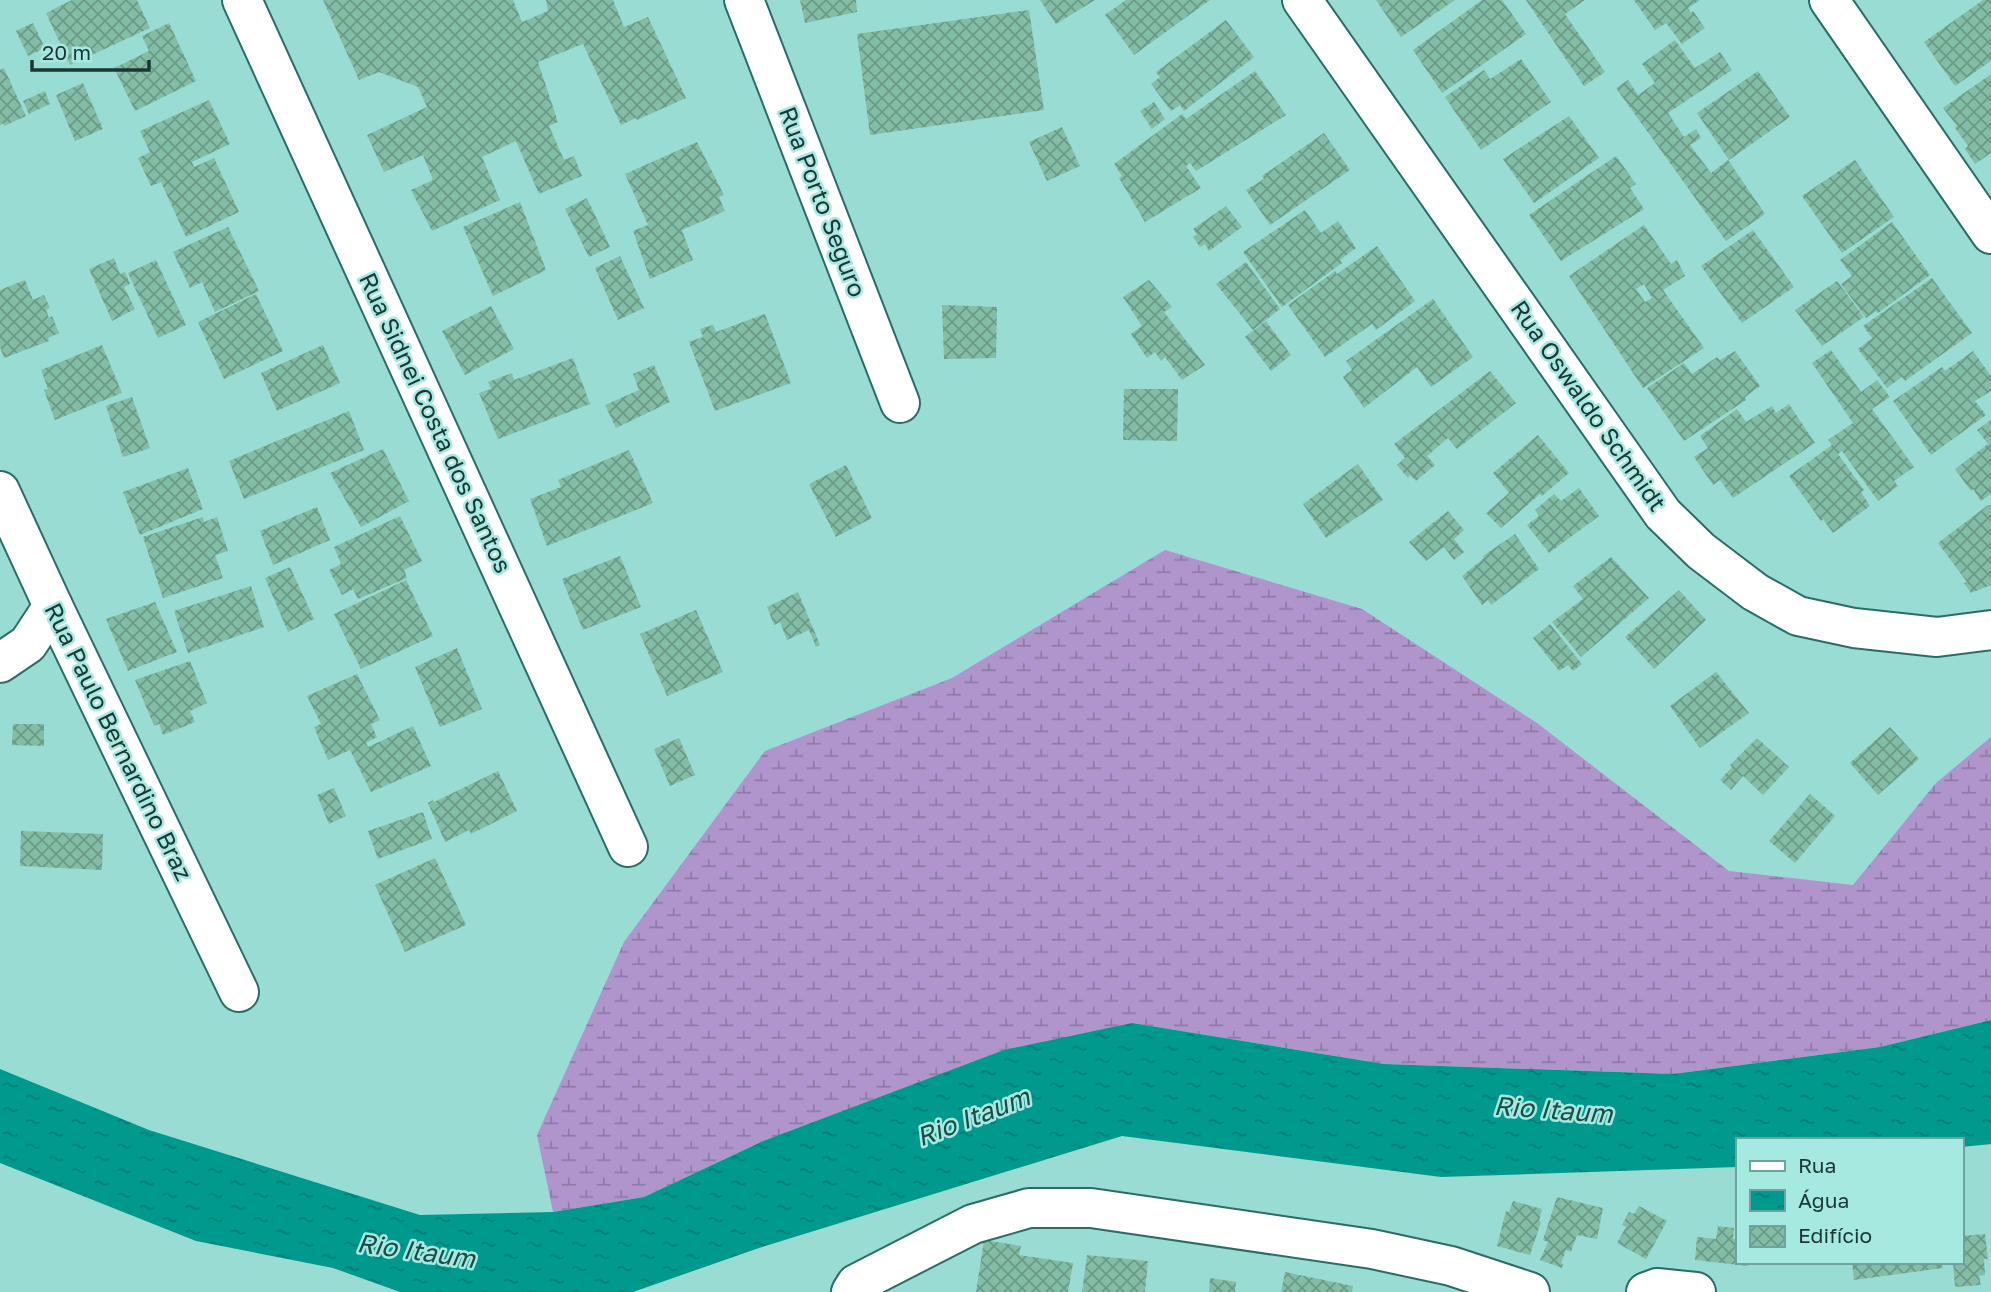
<svg xmlns="http://www.w3.org/2000/svg" width="1991" height="1292" font-family="'Golos Text',sans-serif">
	<style>
		.wetland { fill: url(#wetland-marsh) }
		.water { fill: url(#water-ripples) }
		.building { fill: url(#building-cross-hatch); fill-rule: evenodd }
		.lines { fill: none; stroke-linecap: round; stroke-linejoin: round }
		.minor-casing { stroke: #296d66; stroke-width: 42 }
		.minor { stroke: #fff; stroke-width: 38 }
		.labels { text-anchor: middle; stroke-width: 5; stroke-linejoin: round; paint-order: stroke }
		.street-label { font-size: 24px; fill: #1b3734; stroke: #a5e9e1 }
		.water-label { font-size: 26px; font-style: italic; fill: #194d48; stroke: #a5e9e1 }
	</style>
	<defs>
		<pattern id="wetland-marsh" width="20" height="14" patternUnits="userSpaceOnUse" patternTransform="scale(1.75)"><rect width="20" height="14" fill="#af95cc"/><path d="M1 5h8M5 5V1M11 12h8M15 12V8" fill="none" stroke="#8e7aa6"/></pattern>
		<pattern id="water-ripples" width="26" height="14" patternUnits="userSpaceOnUse" patternTransform="scale(1.75)"><rect width="26" height="14" fill="#00998e"/><path d="M2 4q2-2 4 0t4 0M15 11q2-2 4 0t4 0" fill="none" stroke="#027e75"/></pattern>
		<pattern id="building-cross-hatch" width="8" height="8" patternUnits="userSpaceOnUse" patternTransform="scale(1.75)"><rect width="8" height="8" fill="#84bda5"/><path d="M0 0l8 8M0 8l8-8" fill="none" stroke="#6b9a87"/></pattern>
	</defs>
	<rect width="100%" height="100%" fill="#99dcd4"/>
	<polygon class="wetland" points="1165,550 1362,609 1537,723 1729,871 1853,885 1936,783 1991,737 1991,1020 1880,1047 1673,1074 1384,1064 1132,1023 761,1142 644,1197 553,1212 537,1135 624,942 765,751 952,678"/>
	<polygon class="water" points="1991,1020 1991,1144 1961,1147 1961,1140 1737,1140 1737,1167 1441,1177 1122,1136 759,1248 633,1292 400,1292 333,1268 196,1241 0,1163 0,1069 149,1130 420,1215 553,1212 644,1197 761,1142 1004,1050 1132,1023 1384,1064 1673,1074 1880,1047"/>
	<g class="building">
		<polygon points="72,0 137,0 150,28 70,65 46,13"/>
		<polygon points="323,0 513,0 522,22 548,11 546,0 613,0 624,27 648,17 686,98 637,120 636,118 621,125 583,44 538,62 558,122 549,126 564,160 574,156 582,176 539,194 516,141 482,157 500,200 432,231 411,190 433,180 423,155 384,172 367,135 427,107 418,87 379,72 359,80"/>
		<polygon points="800,0 856,0 857,12 805,23"/>
		<polygon points="1040,0 1095,0 1056,24"/>
		<polygon points="1126,0 1210,0 1134,55 1105,15"/>
		<polygon points="1376,0 1455,0 1401,37"/>
		<polygon points="1482,0 1502,0 1526,34 1442,93 1413,50"/>
		<polygon points="1526,0 1585,0 1565,14 1605,72 1584,86"/>
		<polygon points="1634,0 1700,0 1688,8 1691,13 1693,11 1705,28 1682,44 1666,23 1655,30"/>
		<polygon points="1983,0 1991,0 1991,61 1955,86 1924,42"/>
		<polygon points="1029,10 1044,110 870,135 857,34"/>
		<polygon points="1226,20 1254,57 1184,111 1180,105 1171,111 1151,84 1160,77 1156,72"/>
		<polygon points="33,23 45,48 28,56 16,31"/>
		<polygon points="169,23 196,81 135,111 114,68 149,51 142,36"/>
		<polygon points="1675,40 1695,68 1720,52 1732,70 1668,113 1684,137 1696,129 1701,138 1690,145 1711,173 1728,160 1765,214 1726,241 1616,88 1628,80 1638,95 1655,83 1642,64"/>
		<polygon points="1521,59 1551,102 1481,150 1445,97 1484,70 1490,79"/>
		<polygon points="4,68 26,116 4,126 3,123 0,125 0,70"/>
		<polygon points="1255,71 1286,115 1196,171 1190,163 1186,166 1201,188 1145,222 1119,178 1122,176 1114,164 1182,114 1186,119"/>
		<polygon points="1758,71 1790,117 1729,160 1697,113"/>
		<polygon points="1991,74 1991,153 1975,164 1965,149 1968,146 1955,128 1957,126 1943,108"/>
		<polygon points="83,83 103,129 75,141 56,95"/>
		<polygon points="45,91 50,104 29,114 23,101"/>
		<polygon points="209,100 230,144 192,162 194,167 214,158 239,212 186,237 161,182 151,186 138,158 150,152 140,131"/>
		<polygon points="1154,102 1165,119 1152,129 1140,111"/>
		<polygon points="1569,116 1599,158 1534,203 1503,159"/>
		<polygon points="1062,127 1080,166 1047,181 1029,142"/>
		<polygon points="1324,133 1350,170 1270,225 1246,190 1264,179 1262,176"/>
		<polygon points="697,142 724,195 719,197 725,211 682,230 693,260 650,279 633,231 648,225 625,174"/>
		<polygon points="1616,156 1636,184 1630,188 1644,209 1561,261 1529,215"/>
		<polygon points="1855,160 1894,217 1842,253 1802,196"/>
		<polygon points="587,198 610,247 589,257 565,209"/>
		<polygon points="520,202 546,270 493,296 463,227"/>
		<polygon points="1226,206 1242,227 1209,251 1205,244 1200,247 1193,237 1197,234 1193,229"/>
		<polygon points="1305,210 1321,233 1338,221 1356,248 1340,260 1342,263 1282,307 1243,252"/>
		<polygon points="1892,222 1930,275 1878,313 1876,311 1866,318 1841,284 1852,276 1840,260"/>
		<path d="M1644,225l27,39 6,-4 8,16 -22,14 41,58 -61,40 -74,-112zM1644,284l8,14 -7,4 -9,-13z"/>
		<polygon points="228,227 259,291 215,312 202,282 190,288 173,252"/>
		<polygon points="1753,230 1794,287 1742,323 1701,266"/>
		<polygon points="1377,246 1415,301 1376,330 1372,324 1325,357 1288,305 1335,271 1337,274"/>
		<polygon points="620,256 644,308 618,320 595,268"/>
		<polygon points="114,258 120,274 125,272 130,284 124,287 135,309 112,321 89,269"/>
		<polygon points="156,260 186,325 158,338 128,273"/>
		<polygon points="1246,262 1280,309 1253,330 1216,284"/>
		<polygon points="1932,278 1972,333 1905,381 1902,377 1887,388 1858,349 1872,338 1863,326"/>
		<polygon points="25,280 33,300 44,295 50,308 46,310 49,318 52,316 59,333 48,338 49,341 4,358 0,347 0,290"/>
		<polygon points="1149,280 1172,307 1164,312 1205,365 1182,380 1165,357 1161,361 1155,352 1147,358 1131,334 1142,326 1123,297"/>
		<polygon points="1837,281 1864,317 1822,346 1795,310"/>
		<polygon points="256,294 283,351 224,379 198,322"/>
		<polygon points="1433,299 1473,357 1431,387 1417,367 1364,408 1343,377 1352,370 1346,361"/>
		<polygon points="942,305 997,307 996,358 944,359"/>
		<polygon points="491,306 514,349 465,375 442,331"/>
		<polygon points="765,314 791,383 715,411 689,342 703,337 700,329 713,325 716,332"/>
		<polygon points="1266,321 1291,355 1271,371 1245,337"/>
		<polygon points="102,345 122,393 55,420 44,390 48,389 41,370"/>
		<polygon points="323,345 340,383 277,411 261,373"/>
		<polygon points="1831,350 1861,392 1877,380 1890,397 1872,409 1914,467 1894,481 1898,486 1878,501 1842,451 1838,454 1864,490 1861,492 1870,506 1833,533 1823,519 1821,521 1789,476 1832,445 1828,440 1853,423 1812,363"/>
		<polygon points="1735,351 1760,386 1745,397 1746,400 1684,441 1647,388 1684,363 1692,374 1717,357 1720,360"/>
		<polygon points="1973,351 1991,376 1991,391 1975,401 1986,415 1931,455 1893,401 1942,367 1945,371"/>
		<polygon points="573,358 590,404 498,439 479,393 491,389 488,382 512,373 514,380"/>
		<polygon points="654,365 670,402 616,428 605,405 639,390 633,374"/>
		<polygon points="1490,371 1516,403 1457,449 1448,438 1427,456 1435,465 1416,481 1410,475 1408,478 1397,465 1405,458 1394,444"/>
		<polygon points="1124,389 1178,389 1177,441 1123,440"/>
		<polygon points="132,397 150,448 123,457 106,406"/>
		<polygon points="1789,404 1815,443 1733,498 1720,480 1713,485 1694,457 1708,448 1700,436 1737,409 1746,422 1772,406 1776,413"/>
		<polygon points="349,411 364,450 244,499 229,461"/>
		<polygon points="1991,420 1991,494 1981,501 1973,489 1971,491 1955,469 1988,444 1977,430"/>
		<polygon points="1538,435 1569,473 1542,496 1540,494 1501,528 1486,513 1509,493 1493,473"/>
		<polygon points="383,449 409,501 361,527 330,473"/>
		<polygon points="629,450 653,503 547,546 530,499 561,487 558,480"/>
		<polygon points="1358,464 1383,500 1326,538 1303,504"/>
		<polygon points="846,465 872,518 836,537 809,484"/>
		<polygon points="188,468 203,509 140,535 123,492"/>
		<polygon points="1579,488 1599,516 1549,553 1527,525 1539,516 1535,510 1554,494 1561,501"/>
		<polygon points="1988,505 1991,506 1991,585 1971,593 1964,583 1967,582 1938,543"/>
		<polygon points="317,507 330,540 273,565 260,531"/>
		<polygon points="1448,511 1464,530 1454,539 1464,552 1454,560 1444,547 1426,561 1409,542"/>
		<polygon points="400,516 422,561 404,570 407,578 358,599 353,589 342,595 329,570 341,564 334,547"/>
		<polygon points="203,517 204,522 217,517 228,551 215,555 223,578 163,598 143,537"/>
		<polygon points="1515,534 1539,569 1491,605 1488,600 1482,605 1462,576 1484,558 1483,556"/>
		<polygon points="620,556 641,607 583,630 562,579"/>
		<polygon points="1611,557 1649,598 1581,657 1552,622 1583,599 1573,586"/>
		<polygon points="290,567 314,619 288,632 265,578"/>
		<polygon points="406,580 433,636 361,669 334,614"/>
		<polygon points="251,586 264,627 188,653 174,611"/>
		<polygon points="1679,590 1706,620 1654,669 1625,637"/>
		<polygon points="798,592 820,645 816,647 809,630 787,640 780,622 774,625 767,607"/>
		<polygon points="155,602 177,652 128,671 106,619"/>
		<polygon points="696,610 723,672 667,696 640,634"/>
		<polygon points="1550,624 1582,664 1573,671 1568,665 1559,671 1533,638"/>
		<polygon points="457,648 482,709 440,727 415,667"/>
		<polygon points="190,661 207,703 190,711 195,722 163,735 159,724 154,726 135,680"/>
		<polygon points="1716,672 1749,713 1700,748 1670,706"/>
		<polygon points="357,674 380,720 371,724 377,737 366,743 368,747 413,726 431,766 371,792 350,750 328,760 314,727 321,724 307,696"/>
		<polygon points="13,724 44,724 44,746 12,745"/>
		<polygon points="1890,727 1919,759 1878,795 1850,763"/>
		<polygon points="679,738 695,775 670,786 654,749"/>
		<polygon points="1757,738 1789,767 1763,795 1743,776 1731,790 1720,780 1732,767 1730,765"/>
		<polygon points="498,771 517,811 471,834 469,830 445,842 428,803 433,800 434,802"/>
		<polygon points="334,788 346,816 329,824 317,795"/>
		<polygon points="1810,794 1835,816 1795,863 1769,841"/>
		<polygon points="423,812 432,839 378,859 368,831"/>
		<polygon points="21,831 103,834 102,870 20,866"/>
		<polygon points="435,858 466,925 405,952 375,885"/>
		<polygon points="1557,1197 1603,1208 1597,1239 1577,1235 1571,1252 1566,1250 1561,1263 1563,1264 1562,1268 1540,1260 1548,1242 1543,1240"/>
		<polygon points="1513,1201 1542,1209 1539,1221 1541,1222 1530,1255 1497,1246 1506,1211 1509,1212"/>
		<polygon points="1639,1206 1667,1221 1646,1259 1617,1243 1626,1227 1622,1225 1629,1212 1634,1214"/>
		<polygon points="1718,1226 1734,1228 1733,1239 1737,1239 1737,1262 1749,1262 1748,1266 1695,1260 1697,1237 1716,1239"/>
		<polygon points="1985,1234 1988,1259 1984,1259 1985,1275 1979,1276 1981,1285 1955,1287 1953,1262 1961,1262 1961,1236"/>
		<polygon points="984,1240 1021,1246 1019,1255 1073,1263 1068,1292 976,1292"/>
		<polygon points="1087,1255 1148,1261 1145,1292 1082,1292"/>
		<polygon points="1852,1262 1942,1262 1943,1268 1854,1280"/>
		<polygon points="1285,1272 1353,1286 1352,1292 1281,1292"/>
		<polygon points="1210,1278 1236,1282 1235,1292 1209,1292"/>
	</g>
	<g class="lines">
		<g class="minor-casing">
			<g id="minor">
				<polyline points="242,0 628,847"/>
				<polyline points="744,0 900,403"/>
				<polyline points="1302,0 1663,514 1701,551 1755,592 1798,616 1854,628 1937,637 1991,630"/>
				<polyline points="1829,0 1991,234"/>
				<polyline points="0,491 53,606 239,992"/>
				<polyline points="0,663 28,644 53,606"/>
				<polyline points="851,1292 856,1284 973,1224 1029,1208 1091,1208 1372,1249 1451,1266 1530,1292"/>
				<polyline points="1646,1292 1657,1288 1696,1292"/>
			</g>
		</g>
		<use href="#minor" class="minor"/>
	</g>
	<g class="labels">
		<g class="street-label">
			<text transform="translate(822 202) rotate(69)" y="8">Rua Porto Seguro</text>
			<text transform="translate(1588 406) rotate(55)" y="8">Rua Oswaldo Schmidt</text>
			<text transform="translate(435 423) rotate(65)" y="8">Rua Sidnei Costa dos Santos</text>
			<text transform="translate(118 742) rotate(64)" y="8">Rua Paulo Bernardino Braz</text>
		</g>
		<g class="water-label">
			<text transform="translate(1553 1110) rotate(4)" y="9">Rio Itaum</text>
			<text transform="translate(973 1117) rotate(-21)" y="9">Rio Itaum</text>
			<text transform="translate(416 1251) rotate(8)" y="9">Rio Itaum</text>
		</g>
	</g>
	<rect x="1736" y="1138" width="228" height="126" fill="#a5e9e1" stroke="#6ea29c" stroke-width="2"/>
	<rect x="1750" y="1161" width="35" height="10" fill="#ffffff" stroke="#6ea29c" stroke-width="2"/>
	<text x="1798" y="1173" font-size="21" fill="#1b3734">Rua</text>
	<rect x="1750" y="1190" width="35" height="21" fill="url(#water-ripples)" stroke="#6ea29c" stroke-width="2"/>
	<text x="1798" y="1208" font-size="21" fill="#1b3734">Água</text>
	<rect x="1750" y="1226" width="35" height="21" fill="url(#building-cross-hatch)" stroke="#6ea29c" stroke-width="2"/>
	<text x="1798" y="1243" font-size="21" fill="#1b3734">Edifício</text>
	<path d="M32 60v10h117v-10" fill="none" stroke="#1b3734" stroke-width="3.5"/>
	<text x="42" y="60" font-size="21" fill="#1b3734" stroke="#a5e9e1" stroke-width="5" paint-order="stroke">20 m</text>
</svg>
